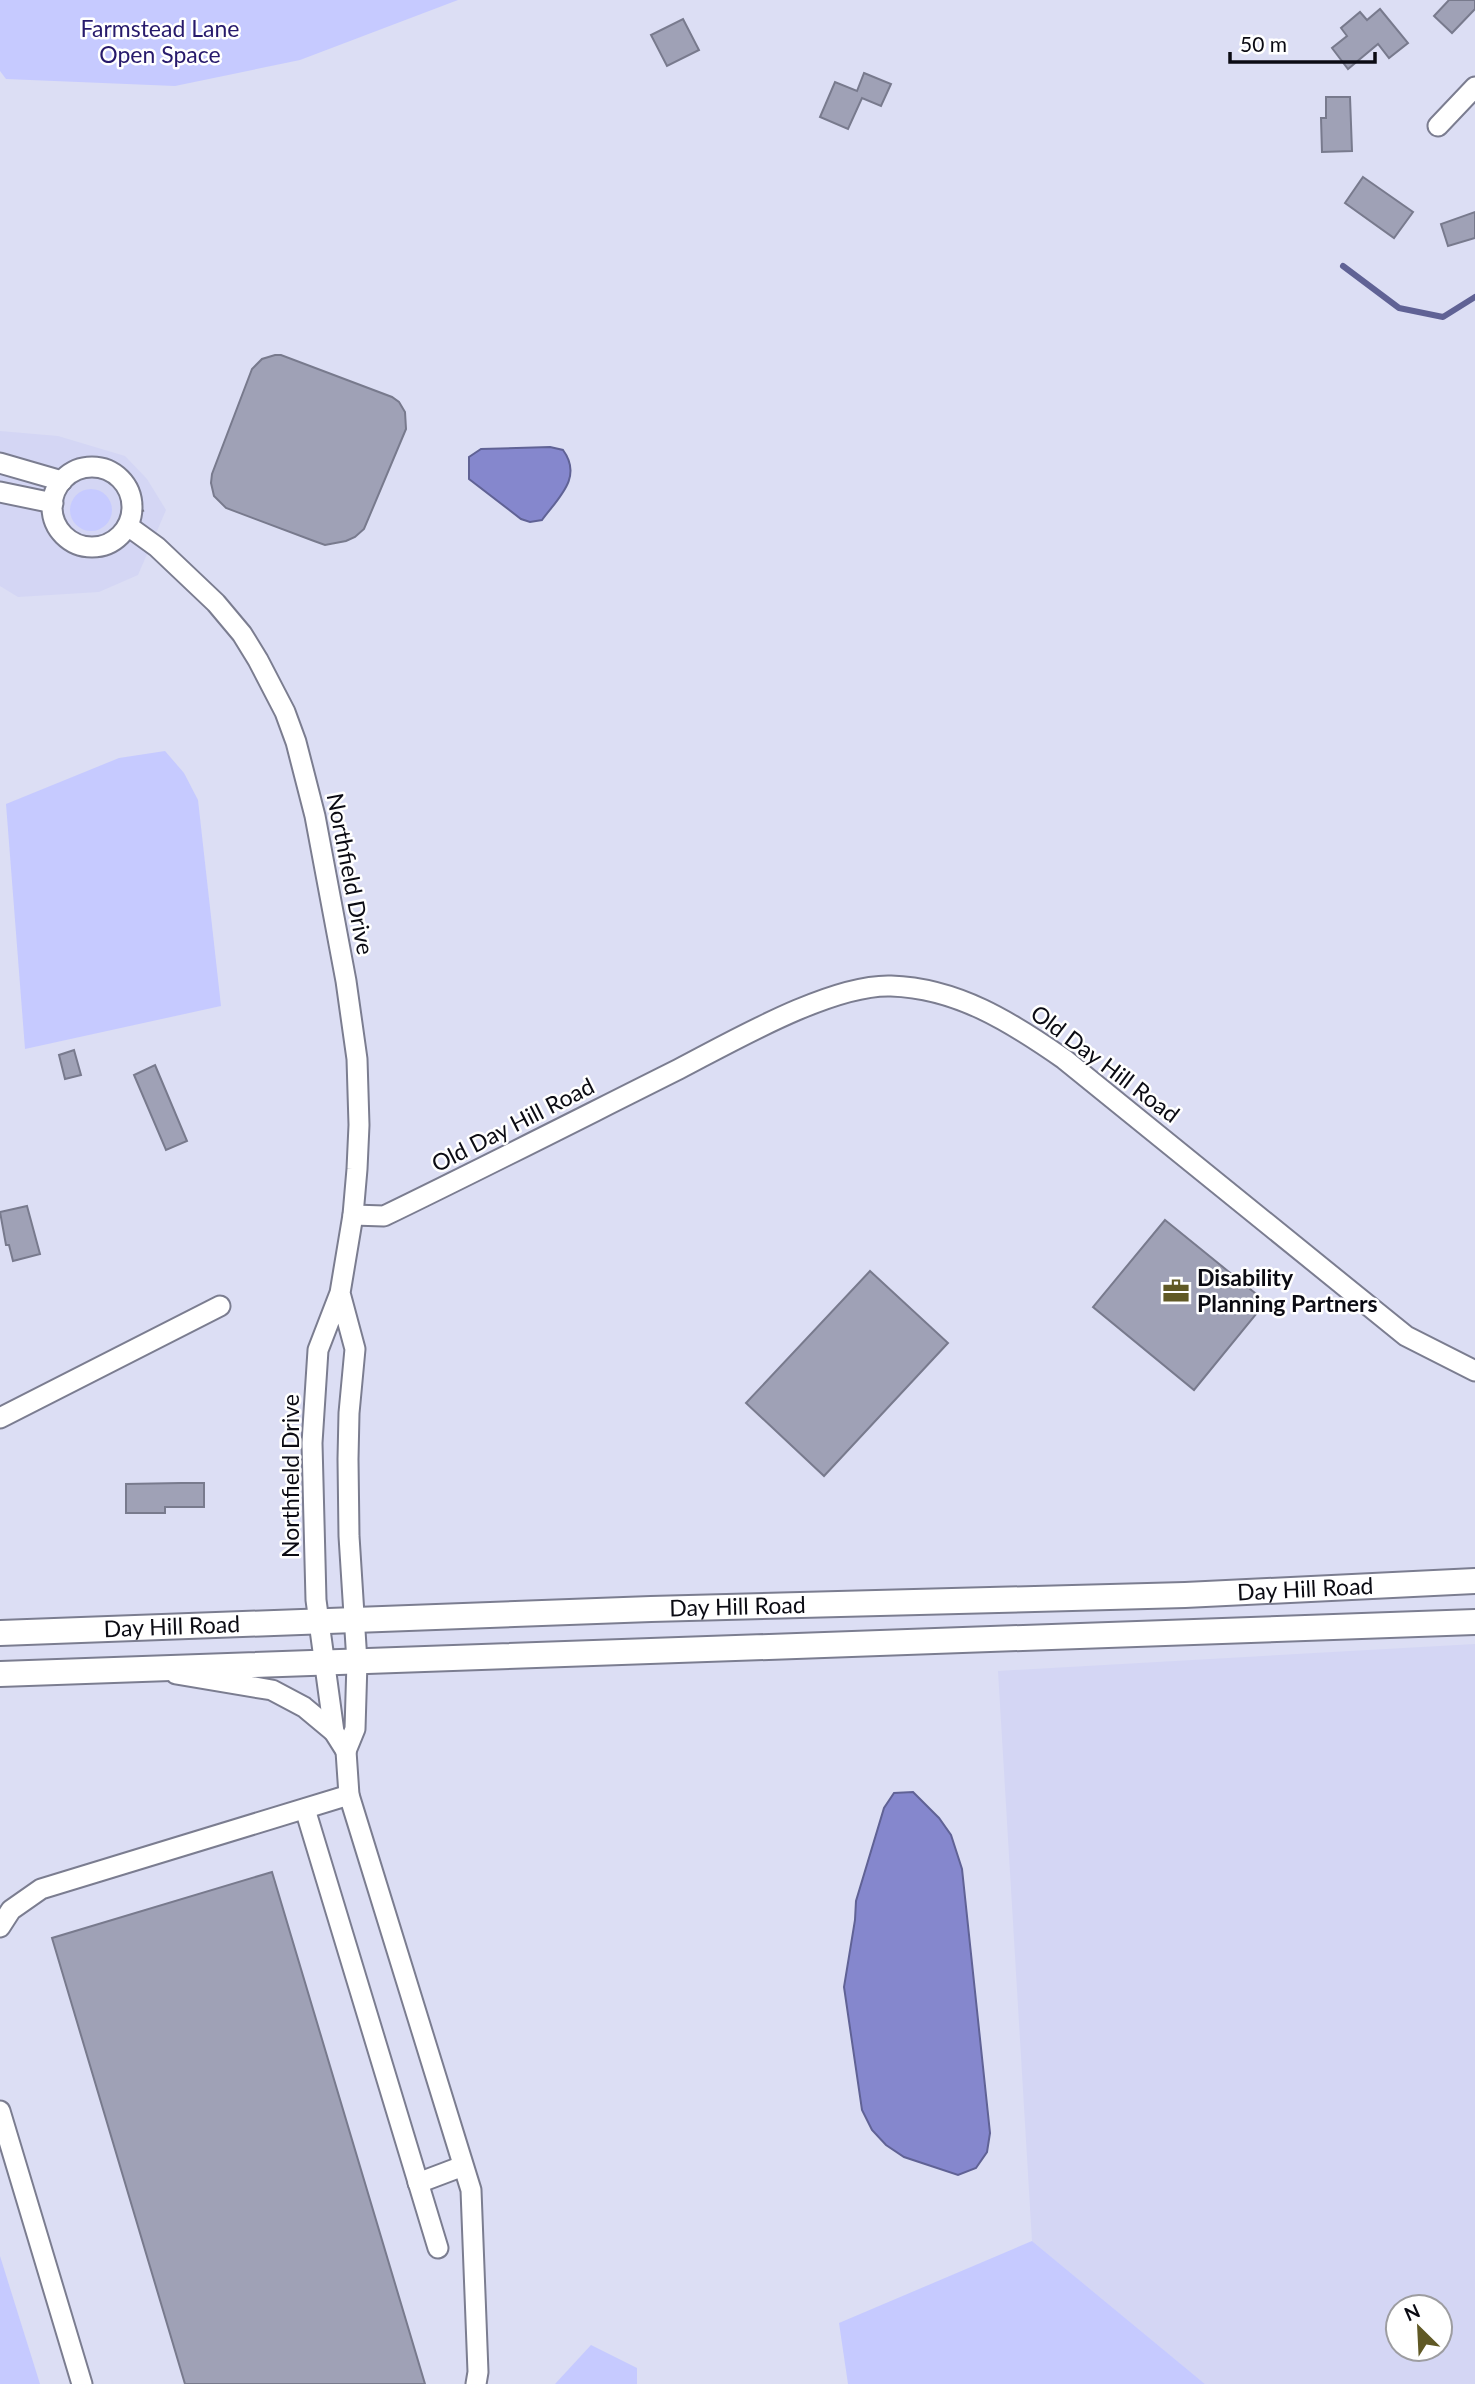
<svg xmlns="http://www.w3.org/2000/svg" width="1475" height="2384" font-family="Lato,sans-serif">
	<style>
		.built { fill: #d4d6f4; fill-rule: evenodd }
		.green { fill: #c6caff }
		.water { fill: #8587cd; stroke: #606295; stroke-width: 2 }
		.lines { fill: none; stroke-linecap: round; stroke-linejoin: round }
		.stream { stroke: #606295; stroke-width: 6 }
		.building { fill: #9fa1b6; stroke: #787a8d; stroke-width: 2 }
		.minor-casing { stroke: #7b7d90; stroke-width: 23 }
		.major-casing { stroke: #7b7d90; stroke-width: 28 }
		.path { stroke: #747584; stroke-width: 3.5; stroke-dasharray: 2 5; stroke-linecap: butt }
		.minor { stroke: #fff; stroke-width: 19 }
		.major { stroke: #fff; stroke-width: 24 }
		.labels { text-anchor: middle; stroke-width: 5; stroke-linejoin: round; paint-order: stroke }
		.park-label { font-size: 23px; fill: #271a6c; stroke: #fff }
		.street-label { font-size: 23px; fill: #0b0b13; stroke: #fff }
		.poi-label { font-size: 23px; font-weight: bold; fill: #0b0b13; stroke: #fff; text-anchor: start }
	</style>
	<rect width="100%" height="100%" fill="#dcdef4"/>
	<g class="built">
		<polygon points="0,431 58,436 125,456 147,479 166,510 138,575 99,592 18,597 0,586"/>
		<path d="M1475,1644v740h-270l-173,-143 -34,-570zM1398,2307h42v42h-42z"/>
	</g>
	<g class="green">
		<polygon points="0,0 458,0 300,60 175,86 6,79 0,71"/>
		<circle cx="91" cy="510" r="21"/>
		<polygon points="165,751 184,773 198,800 221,1006 25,1049 6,804 119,758"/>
		<polygon points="1032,2241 1205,2384 848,2384 839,2323"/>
		<polygon points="0,2256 40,2384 0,2384"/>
		<polygon points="591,2345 637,2368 637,2384 555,2384"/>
	</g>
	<g class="water">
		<path d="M550,447l13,3c20,27 -4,47 -21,70l-12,2 -9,-3 -52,-40v-22l12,-8z"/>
		<polygon points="913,1792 939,1818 951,1835 962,1869 990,2133 987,2152 976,2168 958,2175 904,2157 886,2145 872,2130 862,2110 844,1987 855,1920 856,1901 884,1808 894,1793"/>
	</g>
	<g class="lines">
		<polyline class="stream" points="1343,266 1399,308 1443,317 1475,297"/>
	</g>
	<g class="building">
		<polygon points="1449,0 1475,0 1475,9 1452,33 1434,16"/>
		<polygon points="1380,9 1408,43 1389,58 1378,44 1348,69 1332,48 1347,36 1341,28 1360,12 1367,20"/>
		<polygon points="683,19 699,50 667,66 651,35"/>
		<polygon points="864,73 891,84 881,106 862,98 848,129 820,117 835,82 857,91"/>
		<polygon points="1326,97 1350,97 1352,151 1322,152 1321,118 1326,118"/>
		<polygon points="1363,177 1413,212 1394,238 1345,203"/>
		<polygon points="1475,212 1475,238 1448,246 1441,224"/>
		<polygon points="275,355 281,355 392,397 399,402 405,412 406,429 364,529 355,537 346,541 325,545 314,541 226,508 214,496 211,483 212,474 252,369 262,359"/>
		<polygon points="74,1050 81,1075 65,1079 59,1055"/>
		<polygon points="155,1065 187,1141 166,1150 134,1075"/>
		<polygon points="27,1206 40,1254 13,1261 9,1245 6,1245 0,1212"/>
		<polygon points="1165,1220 1266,1302 1194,1390 1093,1307"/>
		<polygon points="870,1271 948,1343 824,1476 746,1403"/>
		<polygon points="181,1483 204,1483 204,1507 165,1507 165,1513 126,1513 126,1484"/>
		<polygon points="272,1872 425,2384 185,2384 52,1938"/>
	</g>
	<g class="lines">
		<g class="minor-casing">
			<g id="minor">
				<polyline points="1438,126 1475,87"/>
				<polyline points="0,463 62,481"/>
				<circle cx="92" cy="507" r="40"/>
				<polyline points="0,492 53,503"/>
				<polyline points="128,526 157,547 216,603 242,634 258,660 285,712 296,742 315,816 346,981 357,1059 359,1125 357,1169 353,1215 340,1293 318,1350 312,1443 316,1600 334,1732 346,1751 355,1729 357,1662 349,1536 348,1459 349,1413 355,1349 340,1293"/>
				<path d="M353,1215l31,1c99,-48 197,-98 295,-147 54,-28 152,-85 212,-83 66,2 120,36 173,73l342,277 69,35"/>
				<polyline points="0,1418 220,1306"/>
				<polyline points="176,1674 272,1690 304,1707 334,1732"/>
				<polyline points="346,1751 349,1795 471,2190 478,2372 476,2384"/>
				<polyline points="305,1809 438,2248"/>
				<polyline points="0,1927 11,1910 41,1889 349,1795"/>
				<polyline points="0,2111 82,2384"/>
				<polyline points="418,2183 463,2166"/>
			</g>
		</g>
		<g class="major-casing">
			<g id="major">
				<path id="s1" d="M0,1633l651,-24 534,-14 290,-14"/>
				<polyline points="0,1674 1475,1622"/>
			</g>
		</g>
		<path class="path" d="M72,465c21,-7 47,-4 61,16 6,9 7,22 10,32"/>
		<use href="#minor" class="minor"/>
		<use href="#major" class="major"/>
	</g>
	<defs>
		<g id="office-bare" transform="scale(2.1)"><path d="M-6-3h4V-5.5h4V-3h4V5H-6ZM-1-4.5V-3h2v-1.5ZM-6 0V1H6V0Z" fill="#605925" stroke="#fff" stroke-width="2.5" paint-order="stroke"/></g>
	</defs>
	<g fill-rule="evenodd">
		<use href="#office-bare" x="1176" y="1291"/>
	</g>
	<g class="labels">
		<g class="park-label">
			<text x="160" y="37">Farmstead Lane<tspan x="160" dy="26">Open Space</tspan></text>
		</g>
		<g class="street-label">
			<text transform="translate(350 874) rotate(79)" y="8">Northfield Drive</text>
			<text transform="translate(1105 1064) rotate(37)" y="8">Old Day Hill Road</text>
			<text transform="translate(513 1125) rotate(-27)" y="8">Old Day Hill Road</text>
			<text transform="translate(291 1476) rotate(-90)" y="8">Northfield Drive</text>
			<text dy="8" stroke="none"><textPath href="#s1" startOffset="1306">Day Hill Road</textPath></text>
			<text dy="8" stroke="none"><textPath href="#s1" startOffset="738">Day Hill Road</textPath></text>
			<text dy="8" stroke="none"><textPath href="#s1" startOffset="172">Day Hill Road</textPath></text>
		</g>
		<g class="poi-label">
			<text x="1197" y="1286">Disability<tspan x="1197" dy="26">Planning Partners</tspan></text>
		</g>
	</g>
	<g transform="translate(1419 2328) rotate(336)"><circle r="33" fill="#ffffff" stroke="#9d9da1" stroke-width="2"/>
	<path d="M0-5L12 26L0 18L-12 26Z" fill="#605925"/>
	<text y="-10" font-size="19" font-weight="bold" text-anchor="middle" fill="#0b0b13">N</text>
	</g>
	<path d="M1230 52v10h145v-10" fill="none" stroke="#0b0b13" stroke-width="3.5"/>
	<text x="1240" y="52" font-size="21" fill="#0b0b13" stroke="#ffffff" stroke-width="5" paint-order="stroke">50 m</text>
</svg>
